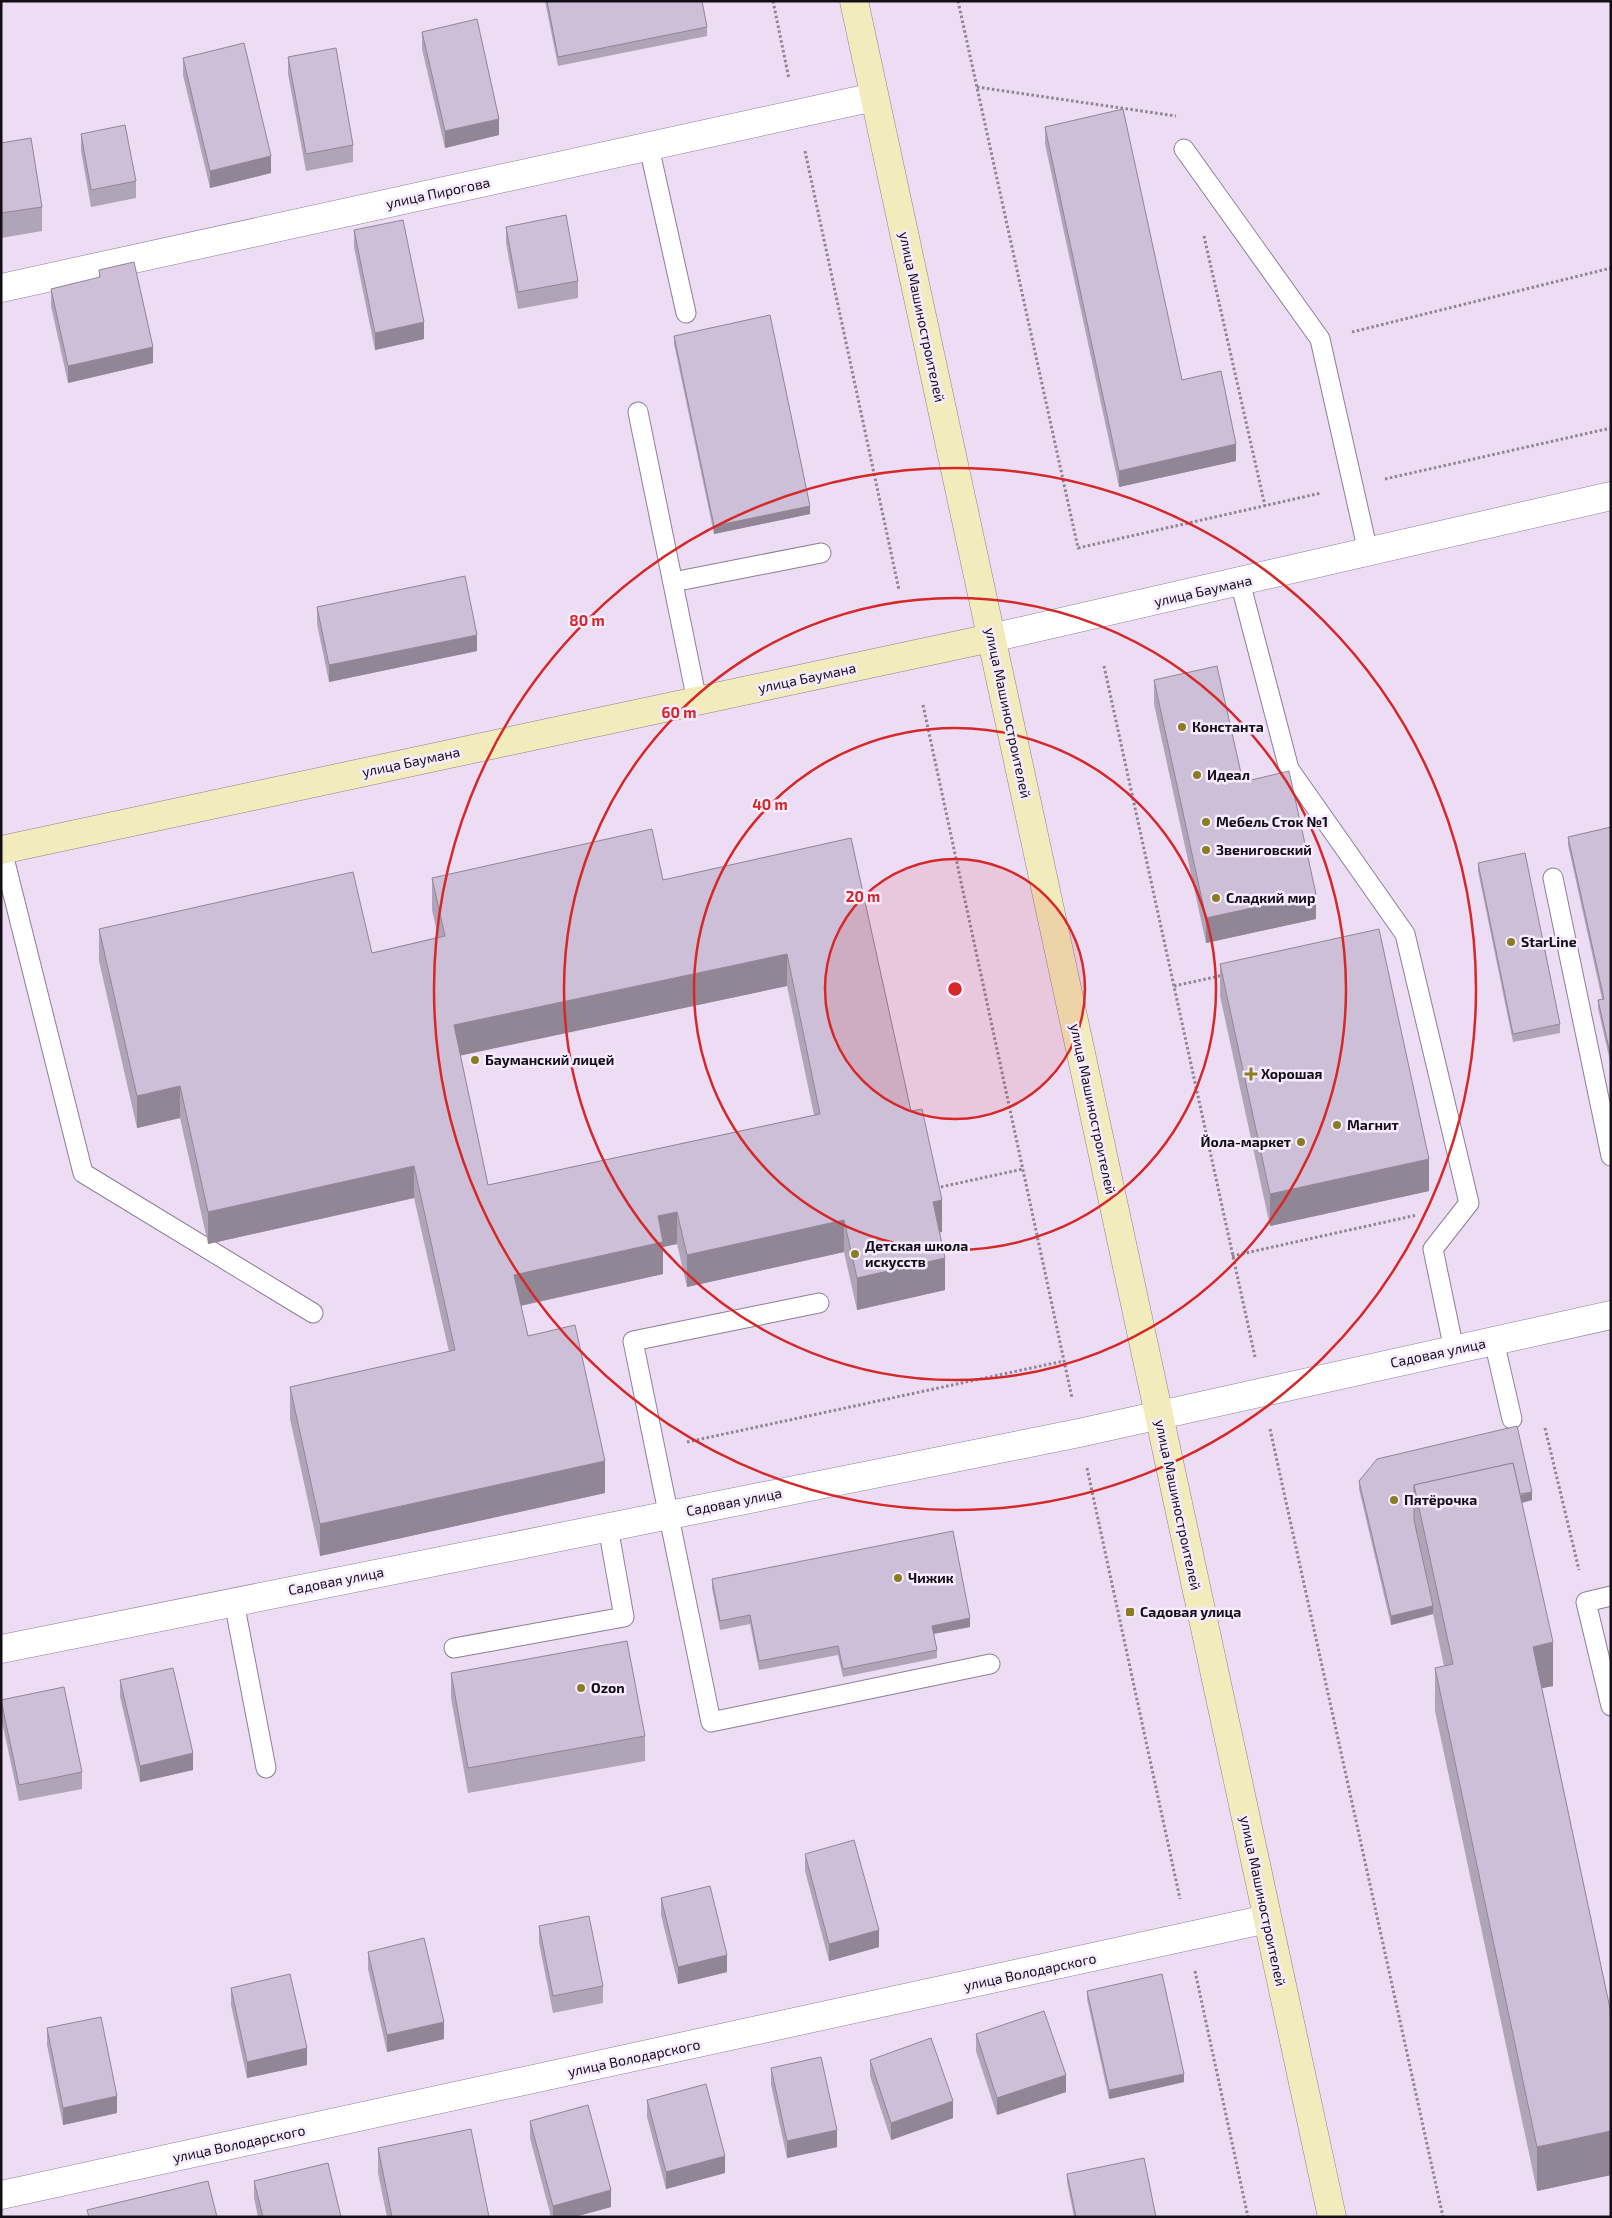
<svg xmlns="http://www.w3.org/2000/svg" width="1612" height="2218" font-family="'Exo 2',sans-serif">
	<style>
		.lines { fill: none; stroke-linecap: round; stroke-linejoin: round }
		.lane-casing { stroke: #8c7f95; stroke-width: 21 }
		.street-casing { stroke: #8c7f95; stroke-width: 29 }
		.secondary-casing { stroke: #8c7f95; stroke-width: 29 }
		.path { stroke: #8e8495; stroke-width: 3; stroke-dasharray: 2.5 2.5; stroke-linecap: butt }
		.lane { stroke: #fff; stroke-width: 19 }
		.street { stroke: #fff; stroke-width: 28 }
		.secondary { stroke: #f2ebbb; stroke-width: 28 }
		.wall { fill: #b0a4b9; fill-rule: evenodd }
		.shaded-wall { fill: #908696 }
		.building { fill: #cdbfd7; stroke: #908696; fill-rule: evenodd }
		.ring { fill: none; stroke: #d62828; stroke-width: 2.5 }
		.poi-dot { fill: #8a7c22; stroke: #f7ebff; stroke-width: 2 }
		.labels { text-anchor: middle; stroke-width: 5; stroke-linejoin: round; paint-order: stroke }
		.street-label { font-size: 14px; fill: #140f17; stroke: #f7ebff }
		.poi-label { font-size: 14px; font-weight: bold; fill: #140f17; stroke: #f7ebff; text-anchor: start }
		.centre { fill: #d62828; stroke: #f7ebff; stroke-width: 2.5 }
		.ring-label { font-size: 15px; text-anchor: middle; font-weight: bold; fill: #d62828; stroke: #f7ebff; stroke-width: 5; stroke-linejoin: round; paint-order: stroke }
	</style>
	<rect width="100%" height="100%" fill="#ecddf5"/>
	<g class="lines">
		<g class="lane-casing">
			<g id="lane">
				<polyline points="649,147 686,313"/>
				<polyline points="1184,149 1320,339 1368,552"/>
				<polyline points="638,412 697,701"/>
				<polyline points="673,582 821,553"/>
				<polyline points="1240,582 1289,769 1405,934 1469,1203 1433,1249 1454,1350"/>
				<polyline points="2,850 83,1173 313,1313"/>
				<polyline points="1553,878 1611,1156"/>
				<polyline points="819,1303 633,1341 711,1722 990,1664"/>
				<polyline points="1494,1341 1512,1419"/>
				<polyline points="1611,1596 1586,1602 1611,1706"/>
				<polyline points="234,1602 266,1768"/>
				<polyline points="454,1648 624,1617 608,1527"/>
			</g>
		</g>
		<g class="street-casing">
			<g id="street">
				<polyline points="1,288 874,97"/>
				<polyline points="991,638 1611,496"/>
				<polyline points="1,1649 1079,1433 1611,1315"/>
				<polyline points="1,2195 1267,1919"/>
			</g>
		</g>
		<g class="secondary-casing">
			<g id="secondary">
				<polyline points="854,1 1332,2217"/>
				<polyline points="1,850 991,638"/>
			</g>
		</g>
		<g class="path">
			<polyline points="773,1 789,79"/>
			<polyline points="958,1 1078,548 1321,493"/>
			<polyline points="977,87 1176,116"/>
			<polyline points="805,151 899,590"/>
			<polyline points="1204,236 1265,506"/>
			<polyline points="1352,332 1611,268"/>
			<polyline points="1385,479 1611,428"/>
			<polyline points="1104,666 1255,1357"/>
			<polyline points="923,705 1072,1398"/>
			<polyline points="1174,986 1224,975"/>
			<polyline points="936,1188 1023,1169"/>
			<polyline points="1232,1256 1417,1215"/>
			<polyline points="1545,1428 1579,1570"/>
			<polyline points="1270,1429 1443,2217"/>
			<polyline points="687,1442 1064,1361"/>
			<polyline points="1087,1468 1180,1899"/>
			<polyline points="1195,1971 1248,2217"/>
		</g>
		<use href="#lane" class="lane"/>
		<use href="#street" class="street"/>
		<use href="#secondary" class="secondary"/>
	</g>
	<g class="wall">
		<polygon points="545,1 702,1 707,27 707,36 558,66"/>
		<polygon points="422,32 499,135 445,148 422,49"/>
		<polygon points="288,57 353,145 353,162 306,171 288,74"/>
		<polygon points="183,58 271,173 210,188 183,75"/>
		<polygon points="1045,127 1182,380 1236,461 1119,487 1045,144"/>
		<polygon points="81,134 136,181 136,198 91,207 81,151"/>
		<polygon points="1,143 42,207 42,231 1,238"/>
		<polygon points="506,227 578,281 578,298 518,309 506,243"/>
		<polygon points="354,230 424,339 375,350 354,247"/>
		<polygon points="99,270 153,363 68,383 51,306 51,289 99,278"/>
		<polygon points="674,336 810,514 714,534 674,344"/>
		<polygon points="317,607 477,651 329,682 317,624"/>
		<polygon points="1154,680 1243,782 1316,919 1206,943 1154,704"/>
		<polygon points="1611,827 1611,1066 1598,1008 1598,1000 1602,999 1568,845 1568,837"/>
		<path d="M851,838l60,273 31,121h-3l6,58 -88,20 -13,-58 -157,35 -10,-43 -14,3v27l-142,32 7,30 77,157 -285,63 -30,-137v-32l159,-35 -35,-154 -206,46 -28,-126 -43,10 -38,-167v-32l273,24 66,-16 -6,-27v-32l231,2zM787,986l27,129 -326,70 -28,-130z"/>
		<polygon points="1478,863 1560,1024 1560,1033 1513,1042 1478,871"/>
		<polygon points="1220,964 1429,1191 1270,1226 1220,996"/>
		<polygon points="1359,1481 1532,1500 1522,1503 1553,1686 1542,1688 1611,2013 1611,2175 1537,2191 1435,1711 1435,1668 1444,1666 1433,1614 1391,1625 1359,1489"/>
		<polygon points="712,1579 970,1627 934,1634 937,1650 937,1658 843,1677 838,1655 759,1670 750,1624 720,1630 712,1588"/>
		<polygon points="451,1673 645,1736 645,1761 468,1793 451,1698"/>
		<polygon points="120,1680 193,1770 140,1782 120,1697"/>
		<polygon points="1,1700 82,1772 82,1789 19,1801 1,1717"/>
		<polygon points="805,1854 879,1947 829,1961 805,1871"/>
		<polygon points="661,1898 727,1972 678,1984 661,1915"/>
		<polygon points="539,1926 603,1986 603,2003 553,2013 539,1943"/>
		<polygon points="368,1952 444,2039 387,2052 368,1969"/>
		<polygon points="231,1988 307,2065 247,2078 231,2005"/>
		<polygon points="1087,1991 1184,2082 1109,2099 1087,1999"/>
		<polygon points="47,2028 117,2113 63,2125 47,2045"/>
		<polygon points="976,2034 1066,2092 997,2115 976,2051"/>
		<polygon points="870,2060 953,2118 891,2140 870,2076"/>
		<polygon points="771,2068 837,2147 787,2158 771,2085"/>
		<polygon points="647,2100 725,2173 666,2189 647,2117"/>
		<polygon points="530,2121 611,2207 574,2217 551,2217 530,2138"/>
		<polygon points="378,2148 489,2217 387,2217 378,2173"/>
		<polygon points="1067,2174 1156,2217 1074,2217 1067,2182"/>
		<polygon points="254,2181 341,2217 258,2217 254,2198"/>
	</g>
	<g class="shaded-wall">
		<polygon points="499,119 499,135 445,148 445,131"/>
		<polygon points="271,156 271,173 210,188 210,171"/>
		<polygon points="424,322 424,339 375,350 375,333"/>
		<polygon points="153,347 153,363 68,383 68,366"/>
		<polygon points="1236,444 1236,461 1119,487 1119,471"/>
		<polygon points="810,506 810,514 714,534 714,526"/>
		<polygon points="477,635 477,651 329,682 329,665"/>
		<polygon points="1316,894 1316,919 1206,943 1206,918"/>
		<polygon points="787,954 787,986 454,1057 454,1025"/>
		<polygon points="180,1086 180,1118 137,1128 137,1096"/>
		<polygon points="1429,1159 1429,1191 1270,1226 1270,1194"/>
		<polygon points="414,1166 414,1198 208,1244 208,1212"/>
		<polygon points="942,1200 942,1232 933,1234 933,1202"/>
		<polygon points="677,1212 677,1244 663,1247 663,1274 514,1307 514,1275 658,1216"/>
		<polygon points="844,1220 844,1252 687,1287 687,1255"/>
		<polygon points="945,1258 945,1290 857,1310 857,1278"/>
		<polygon points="605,1461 605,1493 320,1556 320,1524"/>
		<polygon points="1532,1492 1532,1500 1423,1526 1421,1518"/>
		<polygon points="1433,1606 1433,1614 1391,1625 1391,1616"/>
		<polygon points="970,1618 970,1627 932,1634 932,1626"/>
		<polygon points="1553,1642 1553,1686 1533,1690 1533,1647"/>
		<polygon points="193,1753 193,1770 140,1782 140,1766"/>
		<polygon points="879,1930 879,1947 829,1961 829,1944"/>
		<polygon points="727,1955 727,1972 678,1984 678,1967"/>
		<polygon points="444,2022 444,2039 387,2052 387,2035"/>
		<polygon points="307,2048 307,2065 247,2078 247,2062"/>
		<polygon points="1184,2074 1184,2082 1109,2099 1109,2090"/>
		<polygon points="1066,2075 1066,2092 997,2115 997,2098"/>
		<polygon points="117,2096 117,2113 63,2125 63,2108"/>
		<polygon points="953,2101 953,2118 891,2140 891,2123"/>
		<polygon points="837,2130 837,2147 787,2158 787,2141"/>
		<polygon points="1611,2131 1611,2175 1537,2191 1537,2147"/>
		<polygon points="725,2156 725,2173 666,2189 666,2172"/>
		<polygon points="611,2190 611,2207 574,2217 553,2217 553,2206"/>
	</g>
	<g class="building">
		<polygon points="547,1 702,1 707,27 558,57"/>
		<polygon points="477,19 499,119 445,131 422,32"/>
		<polygon points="244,43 271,156 210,171 183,58"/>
		<polygon points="336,48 353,145 306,154 288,57"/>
		<polygon points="1123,109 1182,380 1221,371 1236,444 1119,471 1045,127"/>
		<polygon points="125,125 136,181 91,190 81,134"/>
		<polygon points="31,138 42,207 1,213 1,143"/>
		<polygon points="566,215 578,281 518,292 506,227"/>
		<polygon points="403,220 424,322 375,333 354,230"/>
		<polygon points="134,262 153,347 68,366 51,289 100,277 99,270"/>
		<polygon points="770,315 810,506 714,526 674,336"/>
		<polygon points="465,576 477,635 329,665 317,607"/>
		<polygon points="1217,666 1243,782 1289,771 1316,894 1206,918 1154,680"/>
		<polygon points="1611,827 1611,1057 1598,1000 1604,999 1568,837"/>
		<path d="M652,829l11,51 188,-42 60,273 11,-2 20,91 -9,2 12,56 -88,20 -13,-58 -157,35 -10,-43 -19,4 5,26 -149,33 14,61 47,-11 30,136 -285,63 -30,-137 165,-37 -41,-184 -206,46 -28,-126 -43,10 -38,-167 254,-57 19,81 73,-17 -13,-58zM787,954l33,160 -332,71 -34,-160z"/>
		<polygon points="1525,853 1560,1024 1513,1034 1478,863"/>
		<polygon points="1379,929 1429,1159 1270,1194 1220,964"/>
		<polygon points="1517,1426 1532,1492 1520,1494 1513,1463 1414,1485 1414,1520 1433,1606 1391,1616 1359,1481 1377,1459"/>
		<polygon points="1513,1463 1553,1642 1533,1647 1611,2013 1611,2131 1537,2147 1435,1668 1453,1664 1414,1485"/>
		<polygon points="953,1531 970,1618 932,1626 937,1650 843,1669 838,1646 759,1661 750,1615 720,1621 712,1579"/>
		<polygon points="627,1641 645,1736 468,1768 451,1673"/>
		<polygon points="173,1668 193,1753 140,1766 120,1680"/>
		<polygon points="64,1687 82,1772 19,1785 1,1700"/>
		<polygon points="854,1840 879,1930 829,1944 805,1854"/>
		<polygon points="710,1886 727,1955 678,1967 661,1898"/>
		<polygon points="589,1916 603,1986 553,1996 539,1926"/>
		<polygon points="424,1938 444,2022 387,2035 368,1952"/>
		<polygon points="290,1974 307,2048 247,2062 231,1988"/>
		<polygon points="1162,1974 1184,2074 1109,2090 1087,1991"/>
		<polygon points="1044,2011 1066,2075 997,2098 976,2034"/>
		<polygon points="101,2017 117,2096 63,2108 47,2028"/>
		<polygon points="931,2038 953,2101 891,2123 870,2060"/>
		<polygon points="821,2057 837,2130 787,2141 771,2068"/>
		<polygon points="706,2084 725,2156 666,2172 647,2100"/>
		<polygon points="588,2105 611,2190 553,2206 530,2121"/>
		<polygon points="471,2129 489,2217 392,2217 378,2148"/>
		<polygon points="1144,2158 1156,2217 1076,2217 1067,2174"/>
		<polygon points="328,2163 341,2217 263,2217 254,2181"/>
		<polygon points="208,2181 217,2217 89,2217 87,2210"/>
	</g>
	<circle cx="955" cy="989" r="130" fill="#d62828" fill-opacity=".12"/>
	<g class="ring">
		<circle cx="955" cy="989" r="130"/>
		<circle cx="955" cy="989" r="261"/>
		<circle cx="955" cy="989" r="391"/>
		<circle cx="955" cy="989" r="521"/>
	</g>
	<g class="poi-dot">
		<circle cx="1182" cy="727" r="5"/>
		<circle cx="1197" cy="775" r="5"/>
		<circle cx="1206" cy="822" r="5"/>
		<circle cx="1206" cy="850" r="5"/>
		<circle cx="1216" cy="898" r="5"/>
		<circle cx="1511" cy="942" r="5"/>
		<circle cx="475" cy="1060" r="5"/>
		<path d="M1248.5 1066.5h5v5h5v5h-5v5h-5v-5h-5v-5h5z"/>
		<circle cx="1337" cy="1125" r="5"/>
		<circle cx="1301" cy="1142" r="5"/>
		<circle cx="855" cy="1254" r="5"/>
		<circle cx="1394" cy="1500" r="5"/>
		<circle cx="898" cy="1578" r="5"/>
		<rect x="1125" y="1607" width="10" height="10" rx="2.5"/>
		<circle cx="581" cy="1688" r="5"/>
	</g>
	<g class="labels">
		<g class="street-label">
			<text transform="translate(438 193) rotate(-12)" y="5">улица Пирогова</text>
			<text transform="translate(922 317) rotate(78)" y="5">улица Машиностроителей</text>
			<text transform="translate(1203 591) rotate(-13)" y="5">улица Баумана</text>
			<text transform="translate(807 678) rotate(-12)" y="5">улица Баумана</text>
			<text transform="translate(1008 713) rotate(78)" y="5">улица Машиностроителей</text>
			<text transform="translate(411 762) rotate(-12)" y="5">улица Баумана</text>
			<text transform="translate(1093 1109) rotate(78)" y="5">улица Машиностроителей</text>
			<text transform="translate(1438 1353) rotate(-12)" y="5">Садовая улица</text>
			<text transform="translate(734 1502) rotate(-11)" y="5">Садовая улица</text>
			<text transform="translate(1178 1505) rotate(78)" y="5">улица Машиностроителей</text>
			<text transform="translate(336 1581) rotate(-11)" y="5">Садовая улица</text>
			<text transform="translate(1263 1901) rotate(78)" y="5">улица Машиностроителей</text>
			<text transform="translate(1030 1972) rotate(-12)" y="5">улица Володарского</text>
			<text transform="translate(634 2058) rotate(-12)" y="5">улица Володарского</text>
			<text transform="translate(239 2144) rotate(-12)" y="5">улица Володарского</text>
		</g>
		<g class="poi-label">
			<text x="1192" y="732">Константа</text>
			<text x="1207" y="780">Идеал</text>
			<text x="1216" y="827">Мебель Сток №1</text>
			<text x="1216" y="855">Звениговский</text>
			<text x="1226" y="903">Сладкий мир</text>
			<text x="1521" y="947">StarLine</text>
			<text x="485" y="1065">Бауманский лицей</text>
			<text x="1261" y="1079">Хорошая</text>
			<text x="1347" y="1130">Магнит</text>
			<text x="1291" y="1147" text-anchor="end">Йола-маркет</text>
			<text x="865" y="1251">Детская школа<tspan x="865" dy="16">искусств</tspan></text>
			<text x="1404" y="1505">Пятёрочка</text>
			<text x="908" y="1583">Чижик</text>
			<text x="1140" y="1617">Садовая улица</text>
			<text x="591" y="1693">Ozon</text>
		</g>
	</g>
	<circle cx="955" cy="989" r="8" class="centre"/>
	<g class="ring-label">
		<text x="587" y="626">80 m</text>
		<text x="679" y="718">60 m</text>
		<text x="770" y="810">40 m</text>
		<text x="863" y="902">20 m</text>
	</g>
	<rect width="1612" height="2218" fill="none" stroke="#140f17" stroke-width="5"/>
</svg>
